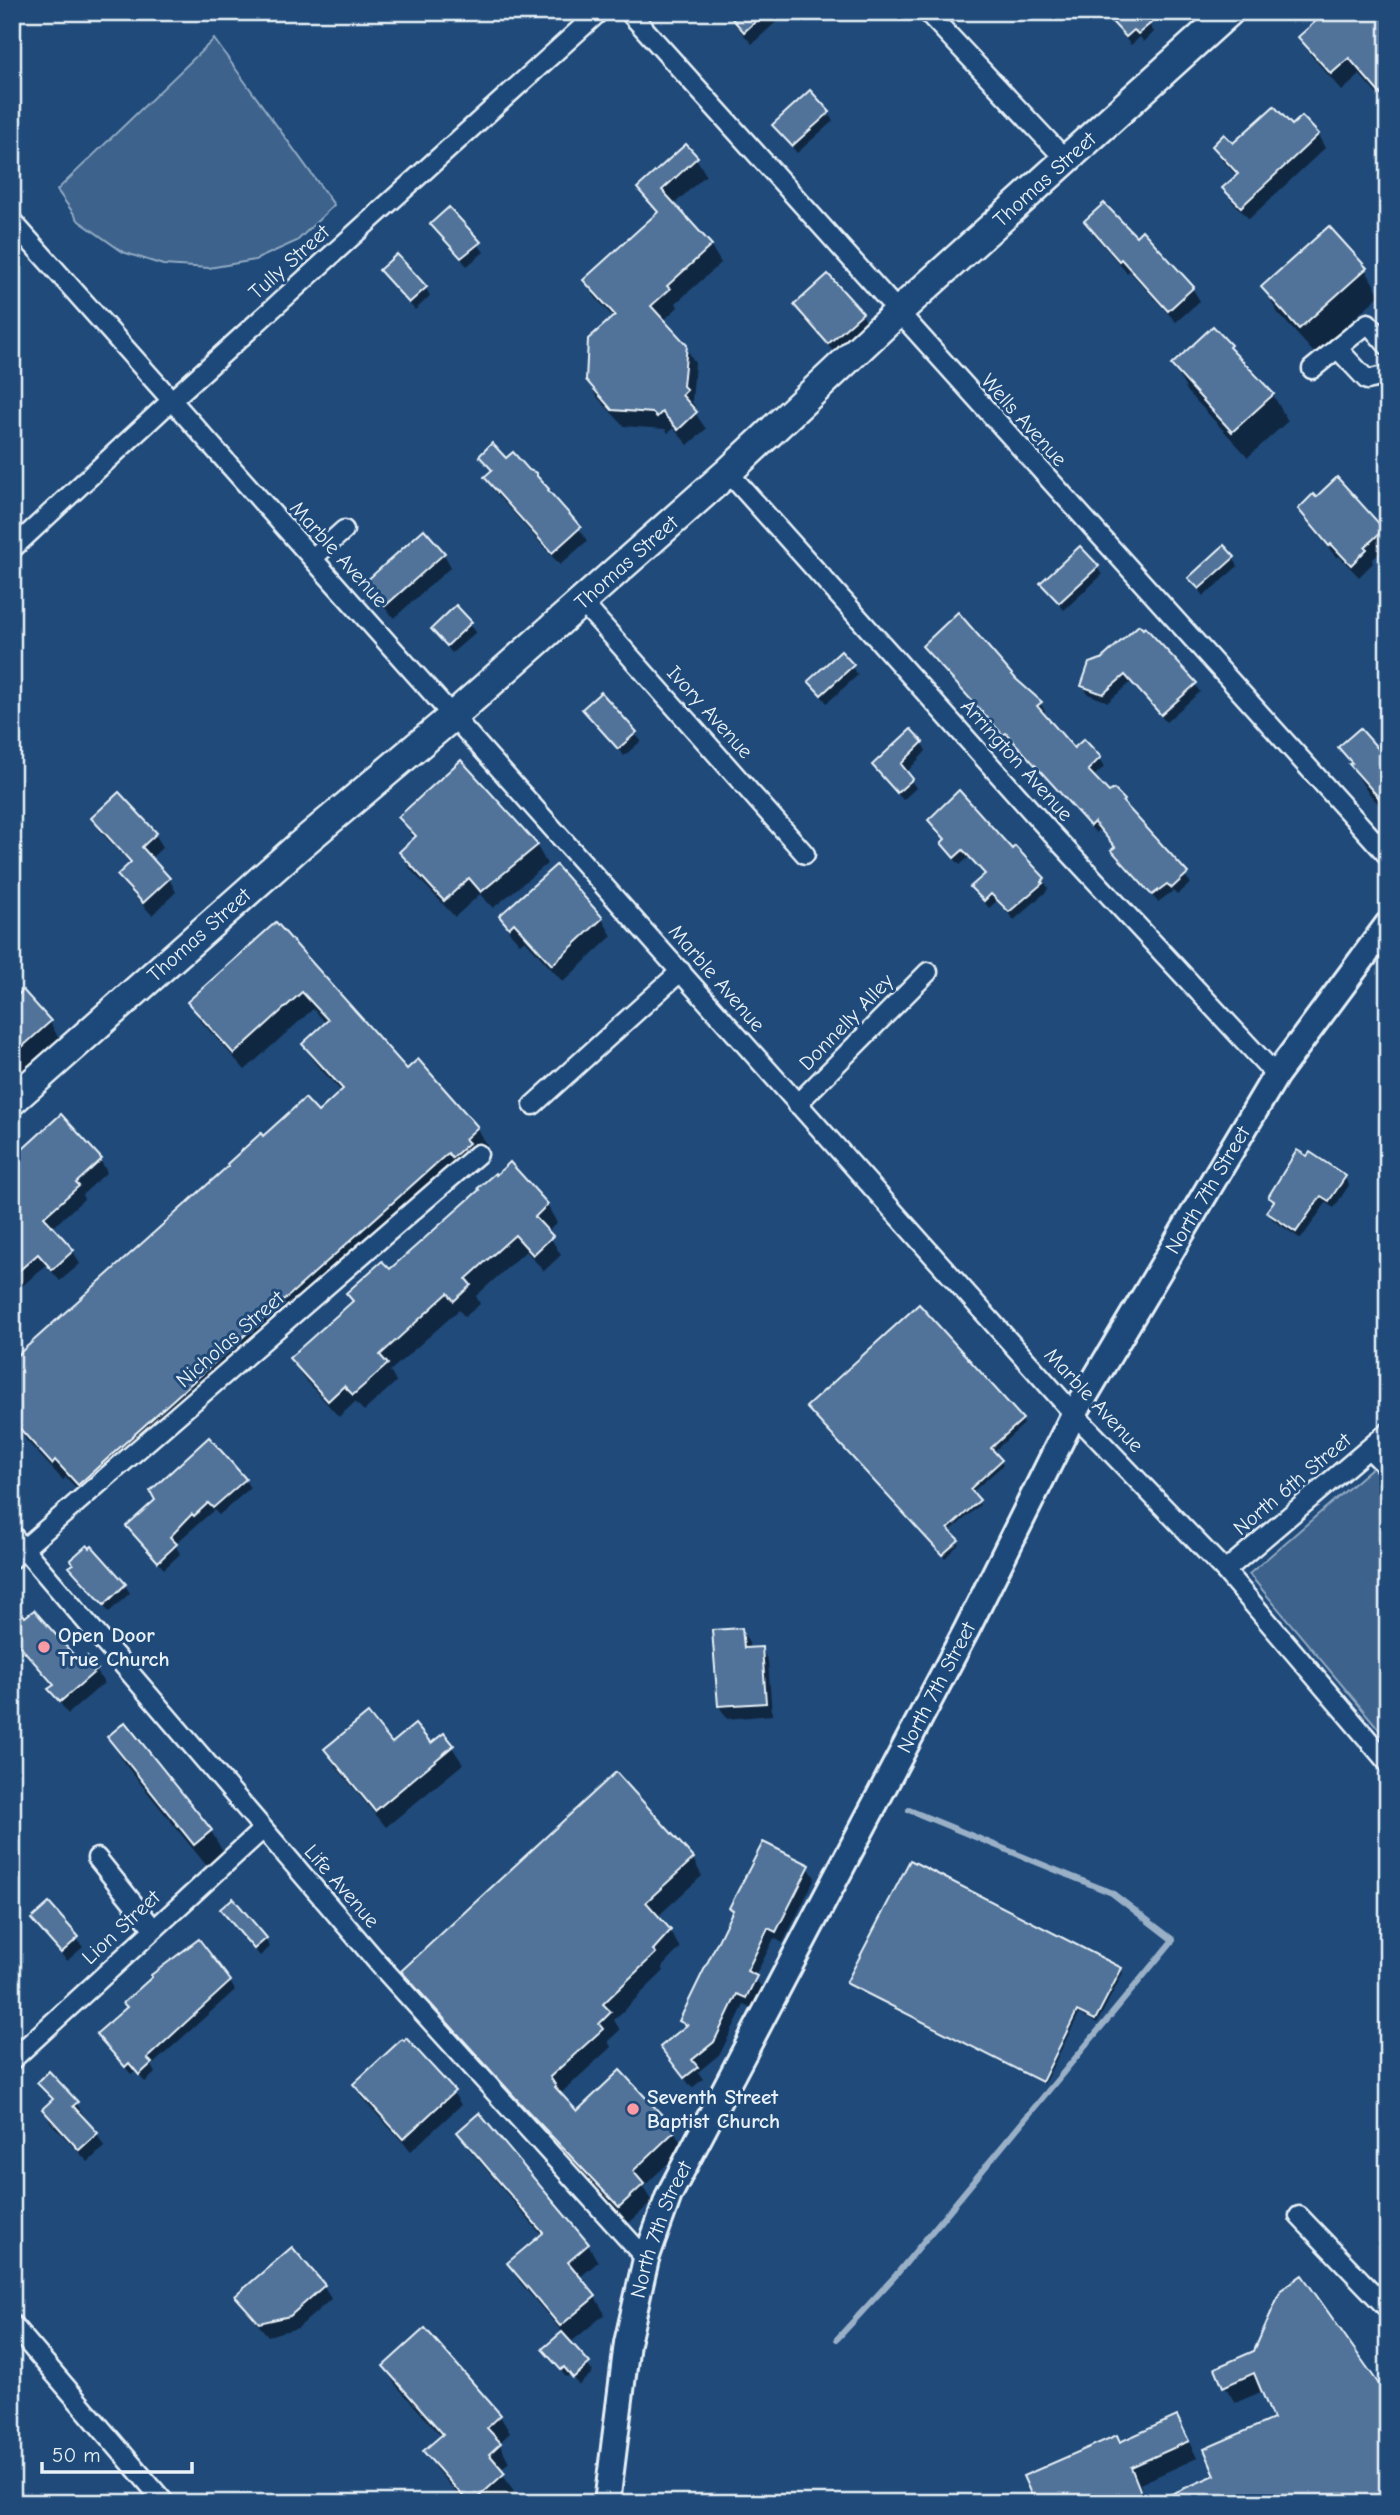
<svg xmlns="http://www.w3.org/2000/svg" width="1400" height="2515" font-family="'Comic Neue',sans-serif">
	<style>
		.green { fill: #3c628c; stroke: #92aac2; stroke-width: 2 }
		.shadow { fill: #0007 }
		.lines { fill: none; stroke-linecap: round; stroke-linejoin: round }
		.stream { stroke: #9ab0c7; stroke-width: 6 }
		.building { fill: #517399; stroke: #e8f1f8; stroke-width: 2 }
		.street-casing { stroke: #e8f1f8; stroke-width: 23 }
		.secondary-casing { stroke: #e8f1f8; stroke-width: 30 }
		.primary-casing { stroke: #e8f1f8; stroke-width: 33 }
		.street { stroke: #1f4a7a; stroke-width: 18 }
		.secondary { stroke: #1f4a7a; stroke-width: 24 }
		.primary { stroke: #1f4a7a; stroke-width: 28 }
		.poi-dot { fill: #ff9aa2; stroke: #1f4a7a; stroke-width: 2.5 }
		.labels { text-anchor: middle; stroke-width: 6; stroke-linejoin: round; paint-order: stroke }
		.street-label { font-size: 21px; fill: #e8f1f8; stroke: #1f4a7a }
		.poi-label { font-size: 21px; font-weight: bold; fill: #e8f1f8; stroke: #1f4a7a; text-anchor: start }
	</style>
	<rect width="100%" height="100%" fill="#1f4a7a"/>
	<filter id="ink" filterUnits="userSpaceOnUse"><feTurbulence type="fractalNoise" baseFrequency=".0143" numOctaves="2"/><feDisplacementMap in="SourceGraphic" scale="14" xChannelSelector="R" yChannelSelector="G"/><feConvolveMatrix kernelMatrix="1 2 1 2 8 2 1 2 1" color-interpolation-filters="sRGB"/></filter>
	<g filter="url(#ink)">
		<g class="green">
			<polygon points="214,39 334,205 297,241 255,260 209,268 163,265 123,252 79,221 57,190"/>
			<polygon points="1388,1454 1388,1740 1249,1574"/>
		</g>
		<g class="shadow">
			<polygon points="724,12 787,12 752,44"/>
			<polygon points="1109,12 1155,12 1146,20 1154,32 1144,42 1140,37 1131,45 1112,23 1107,14"/>
			<polygon points="1388,12 1388,107 1360,75 1342,91 1310,54 1300,37"/>
			<polygon points="828,113 833,121 797,153 774,125"/>
			<polygon points="1302,118 1318,135 1325,148 1249,219 1232,201 1225,188 1237,176 1221,159 1214,146 1233,146 1292,127"/>
			<polygon points="696,158 706,175 673,205 711,246 721,263 676,303 678,307 663,321 685,346 695,363 692,402 696,408 693,410 706,429 688,445 673,428 668,433 665,429 624,426 597,397 587,380 614,318 595,297 585,280 658,215 640,189"/>
			<polygon points="449,209 484,252 467,266 432,224"/>
			<polygon points="1086,222 1136,238 1192,288 1200,301 1176,322 1129,271 1127,273 1094,235"/>
			<polygon points="1365,269 1380,295 1315,354 1278,313 1263,287"/>
			<polygon points="381,270 426,288 430,296 415,310"/>
			<polygon points="828,276 862,314 869,327 837,355 803,318 796,305"/>
			<polygon points="1229,346 1233,354 1273,395 1288,421 1248,457 1188,392 1173,366"/>
			<polygon points="481,456 506,461 540,482 579,528 587,541 560,565 493,490 486,478 492,472"/>
			<polygon points="1300,509 1382,530 1388,539 1388,545 1372,560 1373,563 1359,577 1339,556 1337,558 1307,522"/>
			<polygon points="444,554 451,567 394,618 374,596 366,583"/>
			<polygon points="1233,558 1238,566 1204,596 1190,578"/>
			<polygon points="1097,567 1102,575 1064,610 1042,583"/>
			<polygon points="456,608 476,632 452,653 433,630"/>
			<polygon points="924,646 1015,680 1040,703 1045,711 1042,714 1074,751 1099,758 1104,767 1093,777 1109,795 1123,801 1191,883 1177,895 1173,891 1158,902 1118,859 1114,851 1116,848 1099,829 1096,833 1011,740 1009,742 929,654"/>
			<polygon points="841,653 858,675 827,703 810,682"/>
			<polygon points="1090,664 1195,684 1200,692 1166,722 1131,682 1108,702 1088,694 1083,686"/>
			<polygon points="601,694 641,741 624,756 584,709"/>
			<polygon points="922,743 926,751 906,773 916,788 903,800 874,765"/>
			<polygon points="1340,747 1388,763 1388,815 1367,791"/>
			<polygon points="460,762 537,846 547,864 493,908 480,894 455,917 411,870 401,853 415,840 400,817"/>
			<polygon points="93,818 155,834 163,847 150,859 169,879 176,892 152,915 127,888 119,875 131,864 100,831"/>
			<polygon points="930,820 1043,879 1048,888 1046,892 1014,920 997,901 989,908 972,887 986,875 969,857 960,865 948,852 943,844 946,841"/>
			<polygon points="556,867 602,919 612,936 563,982 525,940 520,944 511,934 501,916"/>
			<polygon points="276,925 407,1071 477,1128 487,1145 89,1502 66,1477 63,1480 26,1440 16,1423 263,1139 318,1115 342,1092 314,1062 304,1044 327,1024 313,1009 245,1070 200,1020 190,1002"/>
			<polygon points="12,1003 50,1022 59,1039 13,1082"/>
			<polygon points="100,1160 107,1172 82,1195 84,1199 52,1228 73,1251 80,1264 60,1281 46,1265 12,1295 12,1161"/>
			<polygon points="510,1165 547,1205 557,1223 547,1232 561,1255 544,1271 526,1251 476,1296 480,1304 465,1317 459,1310 390,1371 396,1382 364,1411 355,1402 339,1417 302,1376 292,1359 353,1303 348,1294 390,1272"/>
			<polygon points="1344,1177 1349,1185 1334,1208 1326,1203 1301,1239 1273,1220 1268,1212 1274,1204 1270,1197"/>
			<polygon points="810,1410 1022,1420 1024,1424 993,1452 1003,1465 971,1493 980,1505 949,1532 959,1544 945,1558"/>
			<polygon points="245,1480 250,1488 219,1515 214,1510 175,1544 180,1554 164,1569 128,1527"/>
			<polygon points="71,1567 125,1585 130,1593 109,1612"/>
			<polygon points="741,1630 749,1643 749,1649 761,1648 768,1661 772,1715 727,1719 719,1706"/>
			<polygon points="12,1637 96,1670 104,1683 68,1714 50,1689 54,1687"/>
			<polygon points="444,1735 463,1764 386,1827 336,1767 326,1750 392,1745 431,1746"/>
			<polygon points="109,1737 211,1831 226,1857 210,1870 124,1763"/>
			<polygon points="693,1859 702,1876 657,1917 670,1931 680,1948 662,1967 664,1971 614,2020 620,2030 608,2041 611,2047 559,2095 577,2113 674,2131 684,2148 643,2187 652,2202 629,2223 534,2122 413,1988 403,1971"/>
			<polygon points="808,1867 815,1878 783,1943 774,1938 755,1977 762,1989 752,2009 744,2005 720,2054 698,2072 703,2079 692,2088 662,2048 685,2028 681,2021 734,1912 731,1908"/>
			<polygon points="49,1906 83,1947 67,1961 38,1927"/>
			<polygon points="222,1909 265,1939 270,1947 260,1956"/>
			<polygon points="1121,1970 1123,1973 1097,2023 1079,2014 1044,2084 850,1986 848,1983"/>
			<polygon points="230,1982 235,1990 151,2066 155,2073 145,2082 135,2071 131,2074 98,2035"/>
			<polygon points="406,2041 453,2092 461,2105 411,2151 362,2098 355,2085"/>
			<polygon points="40,2083 76,2103 84,2116 82,2118 97,2134 104,2147 88,2162 51,2123 44,2110 53,2102"/>
			<polygon points="460,2132 588,2245 598,2262 579,2278 595,2297 605,2314 570,2343 593,2372 579,2385 570,2375 566,2377 544,2350 563,2333 519,2281 509,2264 542,2236 470,2150"/>
			<polygon points="292,2249 324,2286 331,2299 298,2328 268,2336 245,2309 238,2296"/>
			<polygon points="425,2331 500,2416 510,2433 499,2443 509,2462 500,2470 514,2492 502,2503 465,2503 436,2469 426,2452 442,2437 395,2384 385,2366"/>
			<polygon points="1255,2353 1388,2400 1217,2476 1276,2420 1263,2391 1235,2403 1225,2386"/>
			<polygon points="1177,2418 1197,2458 1140,2484 1146,2503 1037,2503"/>
		</g>
		<g class="lines">
			<polyline class="stream" points="837,2339 896,2275 1173,1940 1112,1893 909,1810"/>
		</g>
		<g class="building">
			<polygon points="726,12 766,12 744,32"/>
			<polygon points="1103,12 1153,12 1147,18 1151,23 1138,34 1134,30 1126,37"/>
			<polygon points="1326,12 1388,12 1388,103 1349,58 1331,74 1298,37"/>
			<polygon points="810,90 830,112 792,146 772,125"/>
			<polygon points="1274,106 1292,125 1302,116 1319,134 1241,207 1222,188 1238,174 1212,146 1224,134 1233,143"/>
			<polygon points="686,144 698,157 662,190 712,245 667,286 670,289 651,306 687,345 683,386 687,390 682,395 697,412 678,430 662,412 657,417 653,413 612,410 586,380 588,339 615,315 583,280 658,212 637,188"/>
			<polygon points="1104,203 1136,236 1142,230 1194,287 1168,311 1121,259 1119,261 1084,221"/>
			<polygon points="449,207 481,242 461,258 430,224"/>
			<polygon points="1329,226 1367,268 1299,329 1261,287"/>
			<polygon points="397,254 427,287 409,303 379,270"/>
			<polygon points="828,274 863,313 828,344 794,305"/>
			<polygon points="1213,326 1231,345 1229,347 1274,394 1232,432 1171,365"/>
			<polygon points="492,443 506,458 513,452 529,470 537,473 537,476 549,489 548,490 581,527 552,553 484,477 492,470 479,456"/>
			<polygon points="1337,477 1384,529 1365,547 1367,549 1351,565 1331,544 1329,546 1298,509 1313,494 1316,497"/>
			<polygon points="424,529 445,553 385,606 364,583"/>
			<polygon points="1224,545 1235,557 1199,589 1188,578"/>
			<polygon points="1080,546 1099,566 1059,603 1040,583"/>
			<polygon points="456,605 472,622 447,646 431,629"/>
			<polygon points="958,612 1016,679 1042,702 1037,706 1074,748 1084,739 1101,757 1088,770 1109,792 1114,789 1125,800 1123,802 1188,873 1172,888 1167,884 1152,895 1148,891 1111,850 1115,847 1094,822 1090,826 1006,733 1003,735 922,646"/>
			<polygon points="1139,625 1143,629 1145,627 1197,683 1161,715 1125,675 1103,694 1081,686 1089,663 1101,659"/>
			<polygon points="841,651 854,665 821,695 808,681"/>
			<polygon points="601,692 637,732 618,749 582,709"/>
			<polygon points="1360,728 1388,760 1388,808 1349,764 1352,763 1338,747"/>
			<polygon points="911,729 923,742 901,764 913,779 897,793 872,765"/>
			<polygon points="461,760 538,845 481,892 469,878 444,901 399,852 416,836 398,817"/>
			<polygon points="959,790 1012,849 1015,846 1045,878 1041,882 1043,883 1009,912 991,894 984,901 970,887 985,874 963,850 954,858 941,843 945,839 928,820"/>
			<polygon points="119,792 157,833 142,847 170,878 143,903 117,875 131,862 91,818"/>
			<polygon points="556,865 603,918 552,965 514,923 509,928 499,916"/>
			<polygon points="276,922 407,1069 418,1059 478,1127 465,1139 469,1143 452,1158 448,1153 78,1485 55,1460 52,1464 12,1420 12,1360 228,1166 227,1164 261,1133 263,1136 305,1098 318,1112 343,1089 302,1044 328,1020 302,992 234,1054 187,1002"/>
			<polygon points="23,990 51,1021 12,1056 12,1000"/>
			<polygon points="61,1114 102,1159 76,1183 79,1186 44,1217 74,1250 52,1270 38,1254 12,1277 12,1159"/>
			<polygon points="1297,1150 1307,1156 1310,1152 1346,1176 1329,1201 1321,1196 1296,1232 1266,1212 1274,1201 1268,1197"/>
			<polygon points="510,1162 548,1204 535,1217 553,1236 533,1255 515,1235 466,1279 471,1285 454,1301 448,1293 380,1355 388,1364 353,1395 344,1386 328,1401 289,1358 353,1301 346,1293 382,1261 390,1269 479,1190 478,1188 495,1173 496,1175"/>
			<polygon points="919,1304 1023,1419 991,1448 1002,1460 970,1489 980,1500 948,1529 959,1540 942,1555 806,1407"/>
			<polygon points="209,1437 246,1479 213,1508 208,1503 194,1516 192,1514 170,1537 177,1544 158,1562 126,1526 155,1500 150,1491"/>
			<polygon points="87,1545 90,1548 92,1546 126,1584 104,1605 69,1567 73,1564 70,1560"/>
			<polygon points="34,1610 80,1662 87,1656 98,1669 60,1702 48,1689 54,1685 12,1637 12,1623 23,1614 25,1617"/>
			<polygon points="742,1628 744,1648 762,1647 766,1703 718,1706 712,1630"/>
			<polygon points="368,1713 392,1743 415,1724 431,1743 444,1733 454,1745 375,1811 324,1749"/>
			<polygon points="125,1722 212,1830 194,1845 107,1737"/>
			<polygon points="616,1772 694,1858 646,1902 671,1930 653,1950 656,1953 603,2004 611,2012 599,2024 603,2029 550,2077 556,2086 555,2087 577,2111 620,2070 676,2130 633,2171 644,2184 619,2207 522,2105 401,1971"/>
			<polygon points="763,1842 810,1865 776,1932 768,1928 747,1971 757,1976 746,1998 737,1994 714,2042 692,2060 698,2067 684,2078 660,2047 687,2025 679,2021 733,1910 729,1908"/>
			<polygon points="910,1860 1122,1968 1095,2020 1077,2011 1042,2082 846,1983"/>
			<polygon points="233,1898 267,1938 254,1949 220,1909"/>
			<polygon points="49,1903 79,1937 61,1953 31,1919"/>
			<polygon points="199,1939 231,1981 147,2058 152,2063 139,2075 129,2063 125,2067 96,2034 127,2007 123,2003 152,1977 151,1975"/>
			<polygon points="406,2038 455,2091 403,2139 353,2084 402,2039 404,2041"/>
			<polygon points="49,2071 78,2102 73,2106 98,2133 79,2150 42,2109 53,2099 37,2083"/>
			<polygon points="479,2113 589,2244 568,2262 596,2296 560,2326 507,2263 543,2233 457,2132"/>
			<polygon points="292,2247 325,2285 290,2316 259,2323 235,2296"/>
			<polygon points="1302,2275 1388,2397 1388,2503 1151,2503 1215,2475 1204,2449 1273,2419 1254,2373 1223,2387 1215,2368 1254,2351 1281,2290"/>
			<polygon points="425,2328 501,2415 487,2428 501,2443 489,2454 505,2473 472,2503 469,2503 423,2451 443,2434 383,2366"/>
			<polygon points="562,2332 590,2363 573,2378 564,2367 561,2370 542,2349"/>
			<polygon points="1177,2416 1189,2441 1131,2467 1142,2495 1125,2503 1035,2503 1023,2476 1117,2435 1120,2442"/>
		</g>
		<g class="lines">
			<g class="street-casing">
				<g id="street">
					<polyline points="629,12 1388,856"/>
					<polyline points="927,12 1066,160"/>
					<polyline points="12,221 1074,1414 1225,1571 1388,1763"/>
					<polyline points="1337,348 1367,380 1388,375"/>
					<polyline points="1312,369 1368,323 1388,346"/>
					<polyline points="728,472 1051,833 1276,1075"/>
					<polyline points="12,549 172,400 599,12"/>
					<polyline points="313,558 344,530"/>
					<polyline points="581,601 805,854"/>
					<polyline points="797,1104 928,972"/>
					<polyline points="533,1105 681,971"/>
					<polyline points="1369,1449 1388,1468"/>
					<polyline points="12,1535 379,1964 646,2259"/>
					<polyline points="12,1559 478,1154"/>
					<polyline points="1225,1571 1388,1432"/>
					<polyline points="97,1858 153,1928"/>
					<polyline points="12,2060 263,1829"/>
					<polyline points="1299,2216 1388,2309"/>
					<polyline points="12,2324 165,2503"/>
				</g>
			</g>
			<g class="secondary-casing">
				<g id="secondary">
					<path id="s1" d="M607,2503l20,-160 19,-84 23,-64 298,-566 107,-215 202,-339 112,-151"/>
				</g>
			</g>
			<g class="primary-casing">
				<g id="primary">
					<path id="s2" d="M12,1101l287,-255 154,-130 275,-244 169,-159 332,-301"/>
				</g>
			</g>
			<use href="#street" class="street"/>
			<use href="#secondary" class="secondary"/>
			<use href="#primary" class="primary"/>
		</g>
	</g>
	<g class="poi-dot">
		<circle cx="44" cy="1647" r="7"/>
		<circle cx="633" cy="2109" r="7"/>
	</g>
	<g class="labels">
		<g class="street-label">
			<text dy="7" stroke="none"><textPath href="#s2" startOffset="1384">Thomas Street</textPath></text>
			<text transform="translate(289 262) rotate(-42)" y="7">Tully Street</text>
			<text transform="translate(1024 420) rotate(48)" y="7">Wells Avenue</text>
			<text transform="translate(339 554) rotate(48)" y="7">Marble Avenue</text>
			<text dy="7" stroke="none"><textPath href="#s2" startOffset="817">Thomas Street</textPath></text>
			<text transform="translate(710 712) rotate(48)" y="7">Ivory Avenue</text>
			<text transform="translate(1017 760) rotate(48)" y="7">Arrington Avenue</text>
			<text dy="7" stroke="none"><textPath href="#s2" startOffset="250">Thomas Street</textPath></text>
			<text transform="translate(717 978) rotate(49)" y="7">Marble Avenue</text>
			<text transform="translate(846 1022) rotate(-46)" y="7">Donnelly Alley</text>
			<text dy="7" stroke="none"><textPath href="#s1" startOffset="1456">North 7th Street</textPath></text>
			<text transform="translate(230 1339) rotate(-41)" y="7">Nicholas Street</text>
			<text transform="translate(1094 1400) rotate(47)" y="7">Marble Avenue</text>
			<text transform="translate(1292 1484) rotate(-40)" y="7">North 6th Street</text>
			<text dy="7" stroke="none"><textPath href="#s1" startOffset="889">North 7th Street</textPath></text>
			<text transform="translate(342 1886) rotate(49)" y="7">Life Avenue</text>
			<text transform="translate(121 1927) rotate(-43)" y="7">Lion Street</text>
			<text dy="7" stroke="none"><textPath href="#s1" startOffset="280">North 7th Street</textPath></text>
		</g>
		<g class="poi-label">
			<text x="58" y="1642">Open Door<tspan x="58" dy="24">True Church</tspan></text>
			<text x="647" y="2104">Seventh Street<tspan x="647" dy="24">Baptist Church</tspan></text>
		</g>
	</g>
	<rect width="1400" height="2515" fill="none" stroke="#1f4a7a" stroke-width="42"/>
	<rect x="21" y="21" width="1358" height="2473" fill="none" stroke="#e8f1f8" stroke-width="2.5" filter="url(#ink)"/>
	<path d="M42 2462v10h150v-10" fill="none" stroke="#e8f1f8" stroke-width="3.5"/>
	<text x="52" y="2462" font-size="21" fill="#e8f1f8" stroke="#1f4a7a" stroke-width="5" paint-order="stroke">50 m</text>
</svg>
